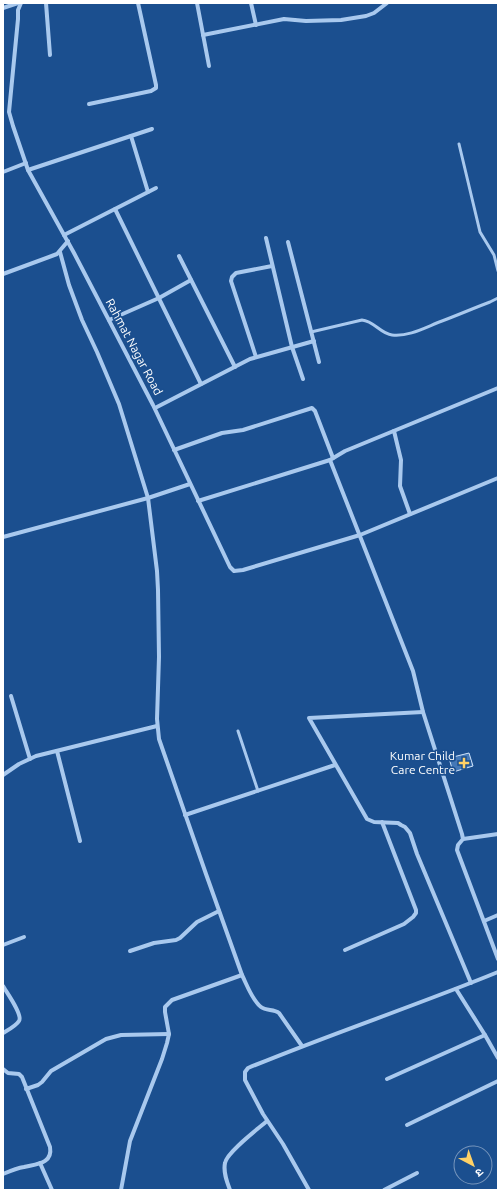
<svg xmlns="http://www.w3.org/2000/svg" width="501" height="1193" font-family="Ubuntu,'Noto Sans Devanagari',sans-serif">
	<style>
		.building { fill: #4478b7; stroke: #cfe3fa }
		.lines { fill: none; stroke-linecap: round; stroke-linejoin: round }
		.service { stroke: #a9c9ee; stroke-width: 3 }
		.minor { stroke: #a9c9ee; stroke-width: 4 }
		.poi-dot { fill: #ffd166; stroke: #1b4f8f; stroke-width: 1.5 }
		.labels { text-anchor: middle; stroke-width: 3.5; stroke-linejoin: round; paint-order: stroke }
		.street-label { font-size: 12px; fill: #fff; stroke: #1b4f8f }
		.poi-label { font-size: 12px; fill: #fff; stroke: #1b4f8f; text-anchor: end }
	</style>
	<rect width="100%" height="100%" fill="#1b4f8f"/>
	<polygon class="building" points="469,753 473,766 453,772 449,758"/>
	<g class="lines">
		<g class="service">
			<polyline points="459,144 480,232 494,255 498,271"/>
			<path d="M311,332l51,-12c12,1 19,14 30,15 17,2 34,-8 50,-14 16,-6 32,-13 48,-19l8,-4"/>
			<polyline points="238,731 258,791"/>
		</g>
		<g class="minor">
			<polyline points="21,3 18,10 18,19 9,112 13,126 28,170 74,253 153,405 230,567 234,571 243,570 360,535 498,478"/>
			<polyline points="46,3 50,55"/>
			<polyline points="197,3 209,66"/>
			<polyline points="251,3 256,25"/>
			<polyline points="3,8 18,3"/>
			<polyline points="203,35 284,19 306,21 341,20 366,16 374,13 387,3"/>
			<polyline points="89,104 151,91 156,88 156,85 138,3"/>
			<polyline points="131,136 148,192"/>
			<polyline points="28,170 152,129"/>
			<polyline points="3,172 26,163"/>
			<polyline points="115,209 201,384"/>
			<polyline points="64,235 156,188"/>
			<polyline points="266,238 292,347 303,379"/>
			<polyline points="288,242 319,362"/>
			<polyline points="60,252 69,285 82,320 97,352 119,404 148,498 157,571 158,590 159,657 157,719 159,739 206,874 242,975"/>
			<polyline points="179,256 235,367"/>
			<polyline points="3,274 57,254 68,241"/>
			<polyline points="109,320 159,298 191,280"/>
			<polyline points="256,357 231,281 232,277 236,273 272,266"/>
			<polyline points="498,388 345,451 330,460 413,671 423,712 462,834 463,839 458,845 457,850 498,959"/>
			<polyline points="155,408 250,359 314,341"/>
			<polyline points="394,431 401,460 400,486 410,514"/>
			<polyline points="174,450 222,433 243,430 312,408 315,411 333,458"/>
			<polyline points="198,501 330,460"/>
			<polyline points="3,537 148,498 190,484"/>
			<polyline points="11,696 30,759"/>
			<polyline points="423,712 309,718 367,819 374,822 398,823 401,825 405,827 410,833 417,854 471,983"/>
			<polyline points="57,751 80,841"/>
			<polyline points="3,775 19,764 36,756 157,726"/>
			<polyline points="185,815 335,765"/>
			<polyline points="463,839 498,834"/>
			<polyline points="484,921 498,915"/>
			<polyline points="3,945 24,937"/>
			<polyline points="345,950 404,924 413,917 416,913 416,910 382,822"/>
			<polyline points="130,951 154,943 176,940 180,938 197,922 219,911"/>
			<path d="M3,986c4,7 20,29 16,35 -3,5 -11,9 -16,12"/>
			<polyline points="485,1035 498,1058"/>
			<path d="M3,1069l5,4 11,1 3,3 28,70c3,17 -14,17 -26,20 -7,1 -14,4 -21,7"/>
			<polyline points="387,1079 485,1035 456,989"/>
			<polyline points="26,1089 38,1085 42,1082 51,1071 106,1039 121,1035 169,1034"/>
			<polyline points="407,1125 498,1081"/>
			<polyline points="40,1163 52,1190"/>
			<path d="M121,1190l9,-49 32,-82 5,-16 2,-9 -4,-22v-5l7,-7 70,-25c5,10 10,25 19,32 5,4 13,2 18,6l23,33"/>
			<path d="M230,1190c-3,-8 -7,-18 -5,-27 2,-11 33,-34 42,-42"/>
			<path d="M309,1190l-26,-46 -20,-30 -18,-34v-8l3,-4c82,-34 167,-62 250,-96"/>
			<polyline points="384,1190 417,1173"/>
		</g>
	</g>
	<path class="poi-dot" d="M462 757h4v4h4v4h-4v4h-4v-4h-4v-4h4z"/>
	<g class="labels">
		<g class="street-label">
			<text transform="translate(134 347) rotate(62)" y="4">Rahmat Nagar Road</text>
		</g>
		<g class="poi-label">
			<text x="455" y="760">Kumar Child<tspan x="455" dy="14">Care Centre</tspan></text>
		</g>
	</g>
	<rect width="501" height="1193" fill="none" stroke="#ffffff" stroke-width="8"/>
	<g transform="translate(473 1165) rotate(139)"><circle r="19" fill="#1b4f8f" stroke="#7695bc"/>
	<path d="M0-3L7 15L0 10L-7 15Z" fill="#ffd166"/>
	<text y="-6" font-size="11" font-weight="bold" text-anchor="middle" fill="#ffffff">उ</text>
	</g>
</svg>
